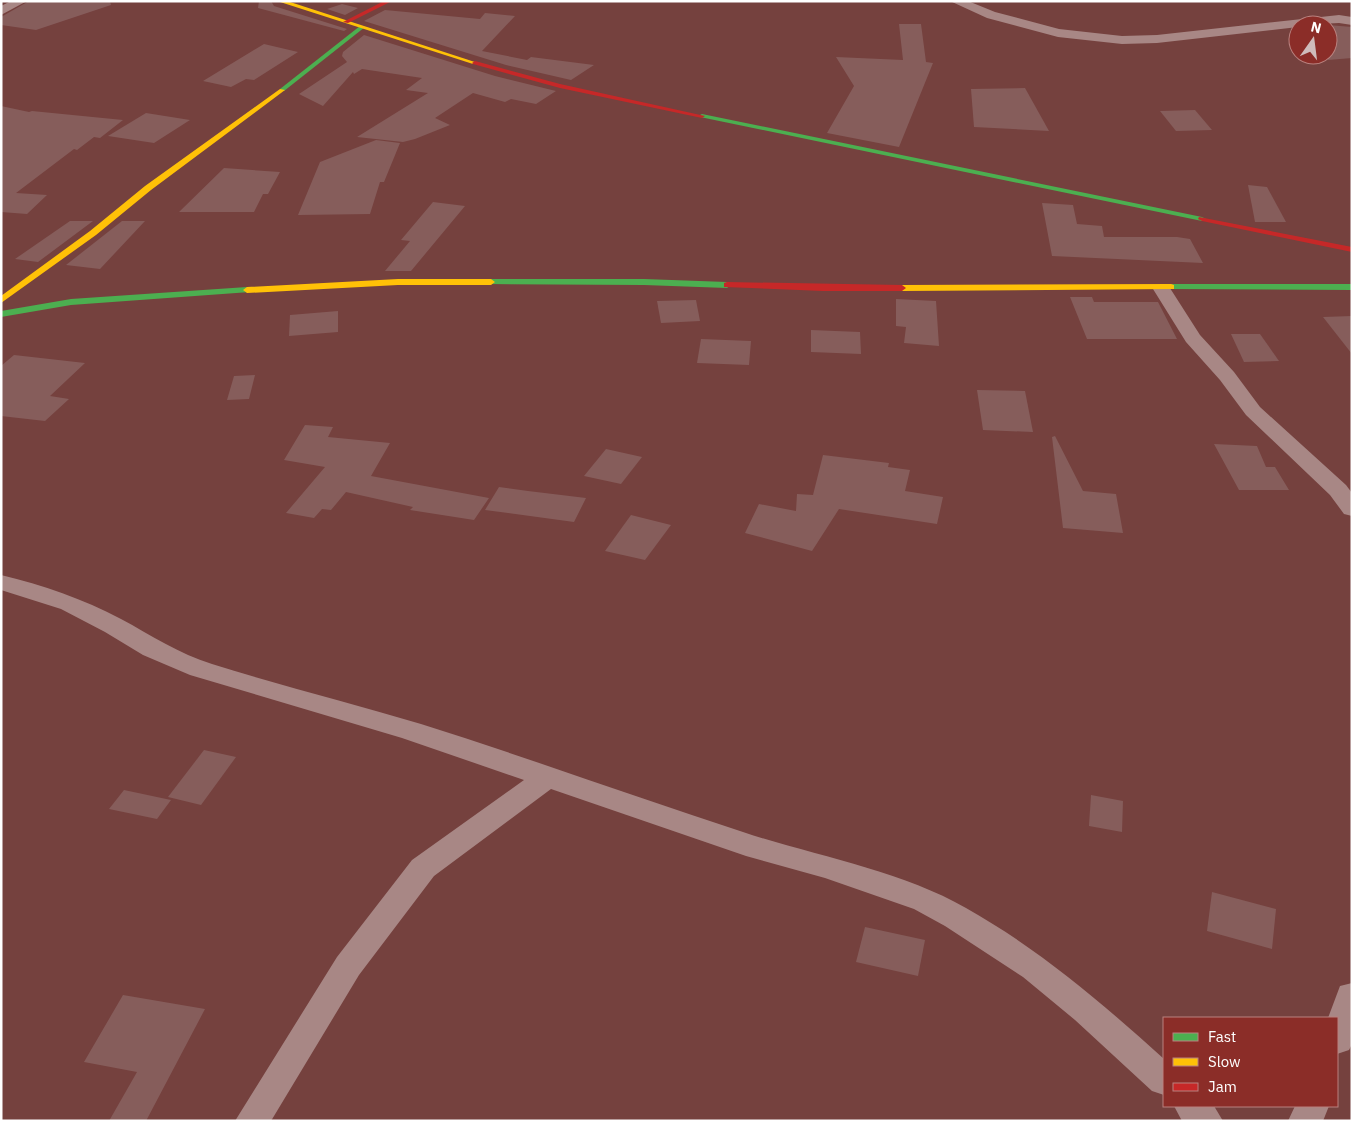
<svg xmlns="http://www.w3.org/2000/svg" width="1353" height="1122" font-family="'IBM Plex Sans',sans-serif">
	<style>
		.building { fill: #865d5b }
		.lines { fill: none; stroke-linecap: round; stroke-linejoin: round }
		.street { fill: #a88785; fill-rule: evenodd }
		.fast { fill: #4caf50; fill-rule: evenodd }
		.slow { fill: #ffc107; fill-rule: evenodd }
		.jam { fill: #c62828; fill-rule: evenodd }
	</style>
	<rect width="100%" height="100%" fill="#75413e"/>
	<g class="building">
		<polygon points="29,1 110,1 111,5 36,30 1,25 1,17"/>
		<polygon points="259,1 271,1 274,6 347,29 344,31 258,8"/>
		<polygon points="342,4 358,8 345,15 327,9"/>
		<polygon points="385,10 480,19 485,13 515,16 482,51 527,60 531,57 594,65 571,80 506,65 364,21"/>
		<polygon points="899,24 921,24 926,62 933,63 899,147 827,133 854,86 836,57 903,60"/>
		<polygon points="1328,25 1352,27 1352,58 1328,60"/>
		<polygon points="364,35 495,76 556,91 536,104 511,99 505,102 473,93 435,118 450,125 415,139 403,142 357,137 428,93 406,90 422,78 362,69 354,74 353,72 323,106 299,94 347,62 342,56 343,52"/>
		<polygon points="264,44 298,52 254,80 246,79 231,87 203,81"/>
		<polygon points="1025,88 1049,131 974,127 971,89"/>
		<polygon points="1,106 29,112 32,111 123,120 100,138 94,137 77,150 74,149 16,193 47,195 27,214 1,212"/>
		<polygon points="1195,110 1212,130 1176,131 1160,111"/>
		<polygon points="146,113 190,120 154,143 108,136"/>
		<polygon points="376,140 400,143 384,182 380,182 370,214 298,215 320,162"/>
		<polygon points="224,168 280,172 268,194 263,194 254,212 179,212"/>
		<polygon points="1248,185 1267,187 1286,222 1255,222"/>
		<polygon points="433,202 465,206 411,271 385,271 410,241 401,240"/>
		<polygon points="1042,203 1073,205 1077,224 1102,226 1104,237 1177,237 1190,239 1203,263 1052,256"/>
		<polygon points="70,221 93,221 38,262 15,259"/>
		<polygon points="122,221 145,221 100,269 66,265"/>
		<polygon points="1070,297 1092,297 1094,302 1158,302 1177,339 1087,339"/>
		<polygon points="896,299 936,301 939,346 904,343 906,327 896,326"/>
		<polygon points="696,300 700,321 661,323 657,301"/>
		<polygon points="338,311 338,332 289,336 290,315"/>
		<polygon points="1352,316 1352,354 1323,317"/>
		<polygon points="811,330 860,332 861,354 811,352"/>
		<polygon points="1231,334 1260,334 1279,361 1244,362"/>
		<polygon points="701,339 751,341 749,365 697,363"/>
		<polygon points="14,355 85,363 50,396 69,399 45,421 1,416 1,366"/>
		<polygon points="255,375 249,399 227,400 234,376"/>
		<polygon points="977,390 1025,391 1033,432 983,430"/>
		<polygon points="305,425 333,427 328,437 390,443 371,476 489,498 474,520 410,510 413,507 346,492 331,510 322,509 314,518 286,513 325,467 284,460"/>
		<polygon points="1055,436 1083,491 1116,494 1123,533 1063,528 1052,437"/>
		<polygon points="1214,444 1257,446 1266,467 1275,467 1289,490 1239,490"/>
		<polygon points="606,449 642,457 621,484 584,476"/>
		<polygon points="823,455 889,463 888,467 910,470 905,491 943,497 937,524 839,509 812,551 745,533 759,504 796,511 797,494 813,495"/>
		<polygon points="499,487 528,491 586,498 574,522 485,510"/>
		<polygon points="631,515 671,525 645,560 605,551"/>
		<polygon points="204,750 236,757 201,805 168,797"/>
		<polygon points="124,790 171,800 157,819 109,809"/>
		<polygon points="1091,795 1123,801 1122,832 1089,826"/>
		<polygon points="1212,892 1276,909 1272,949 1207,931"/>
		<polygon points="865,927 925,940 918,976 856,962"/>
		<polygon points="123,995 205,1009 146,1121 109,1121 137,1072 84,1062"/>
	</g>
	<g class="lines">
		<g class="street">
			<polygon points="11,1 27,1 1,15 1,6"/>
			<polygon points="950,1 968,1 995,12 1059,29 1122,36 1157,35 1339,15 1352,17 1352,25 1339,23 1298,25 1298,27 1157,43 1122,44 1058,37 987,18"/>
			<polygon points="1162,284 1168,285 1200,335 1234,372 1260,407 1346,485 1352,493 1352,516 1344,514 1330,495 1246,415 1220,380 1186,342 1153,289 1156,285"/>
			<path d="M1,575c42,10 82,24 120,44 30,16 58,35 91,45 70,22 140,39 209,60 108,34 214,73 322,108 72,24 157,38 223,76 73,41 136,95 198,151v36l-12,-4 -77,-71 -52,-43 -78,-51 -31,-17 -89,-31 -79,-22 -195,-67 -117,87 -75,99 -88,146h-36l102,-164 75,-97 112,-80 -122,-42 -212,-63 -47,-20 -38,-23 -44,-23 -60,-19z"/>
			<polygon points="1352,983 1352,1044 1349,1050 1337,1054 1337,1018 1328,1018 1340,986"/>
			<polygon points="1174,1106 1214,1106 1223,1121 1182,1121"/>
			<polygon points="1295,1106 1329,1106 1323,1121 1288,1121"/>
		</g>
		<g class="fast">
			<polygon points="360,26 365,27 284,91 280,91 280,89"/>
			<polygon points="702,114 1202,217 1206,219 1202,221 700,117 700,115"/>
			<polygon points="491,279 644,279 727,282 731,285 727,288 644,285 488,284 487,282"/>
			<polygon points="1171,284 1352,284 1352,290 1168,289 1168,285"/>
			<polygon points="247,287 250,288 250,292 71,305 1,317 1,311 71,299"/>
		</g>
		<g class="slow">
			<polygon points="277,1 287,1 478,63 473,64"/>
			<polygon points="280,89 285,90 151,190 96,235 1,303 1,296 90,231 145,186"/>
			<polygon points="398,279 491,279 495,282 491,285 398,285 247,293 243,290 247,287"/>
			<polygon points="1171,284 1174,285 1174,289 902,291 898,288 902,285"/>
		</g>
		<g class="jam">
			<polygon points="384,1 392,1 348,23 343,22"/>
			<polygon points="475,61 560,84 705,116 702,118 560,88 473,64 472,63"/>
			<polygon points="1199,217 1352,247 1352,252 1202,221 1198,219"/>
			<polygon points="727,282 902,285 906,288 902,291 823,291 724,287 724,283"/>
		</g>
	</g>
	<rect width="1353" height="1122" fill="none" stroke="#ffffff" stroke-width="5"/>
	<rect x="1163" y="1017" width="175" height="90" fill="#8b2d28" stroke="#b9817e"/>
	<rect x="1173" y="1033" width="25" height="8" fill="#4caf50" stroke="#b9817e"/>
	<text x="1208" y="1042" font-size="15" fill="#ffffff">Fast</text>
	<rect x="1173" y="1058" width="25" height="8" fill="#ffc107" stroke="#b9817e"/>
	<text x="1208" y="1067" font-size="15" fill="#ffffff">Slow</text>
	<rect x="1173" y="1083" width="25" height="8" fill="#c62828" stroke="#b9817e"/>
	<text x="1208" y="1092" font-size="15" fill="#ffffff">Jam</text>
	<g transform="translate(1313 40) rotate(14)"><circle r="24" fill="#8b2d28" stroke="#b9817e"/>
	<path d="M0-4L9 19L0 12L-9 19Z" fill="#cfbcbb"/>
	<text y="-8" font-size="14" font-weight="bold" text-anchor="middle" fill="#ffffff">N</text>
	</g>
</svg>
